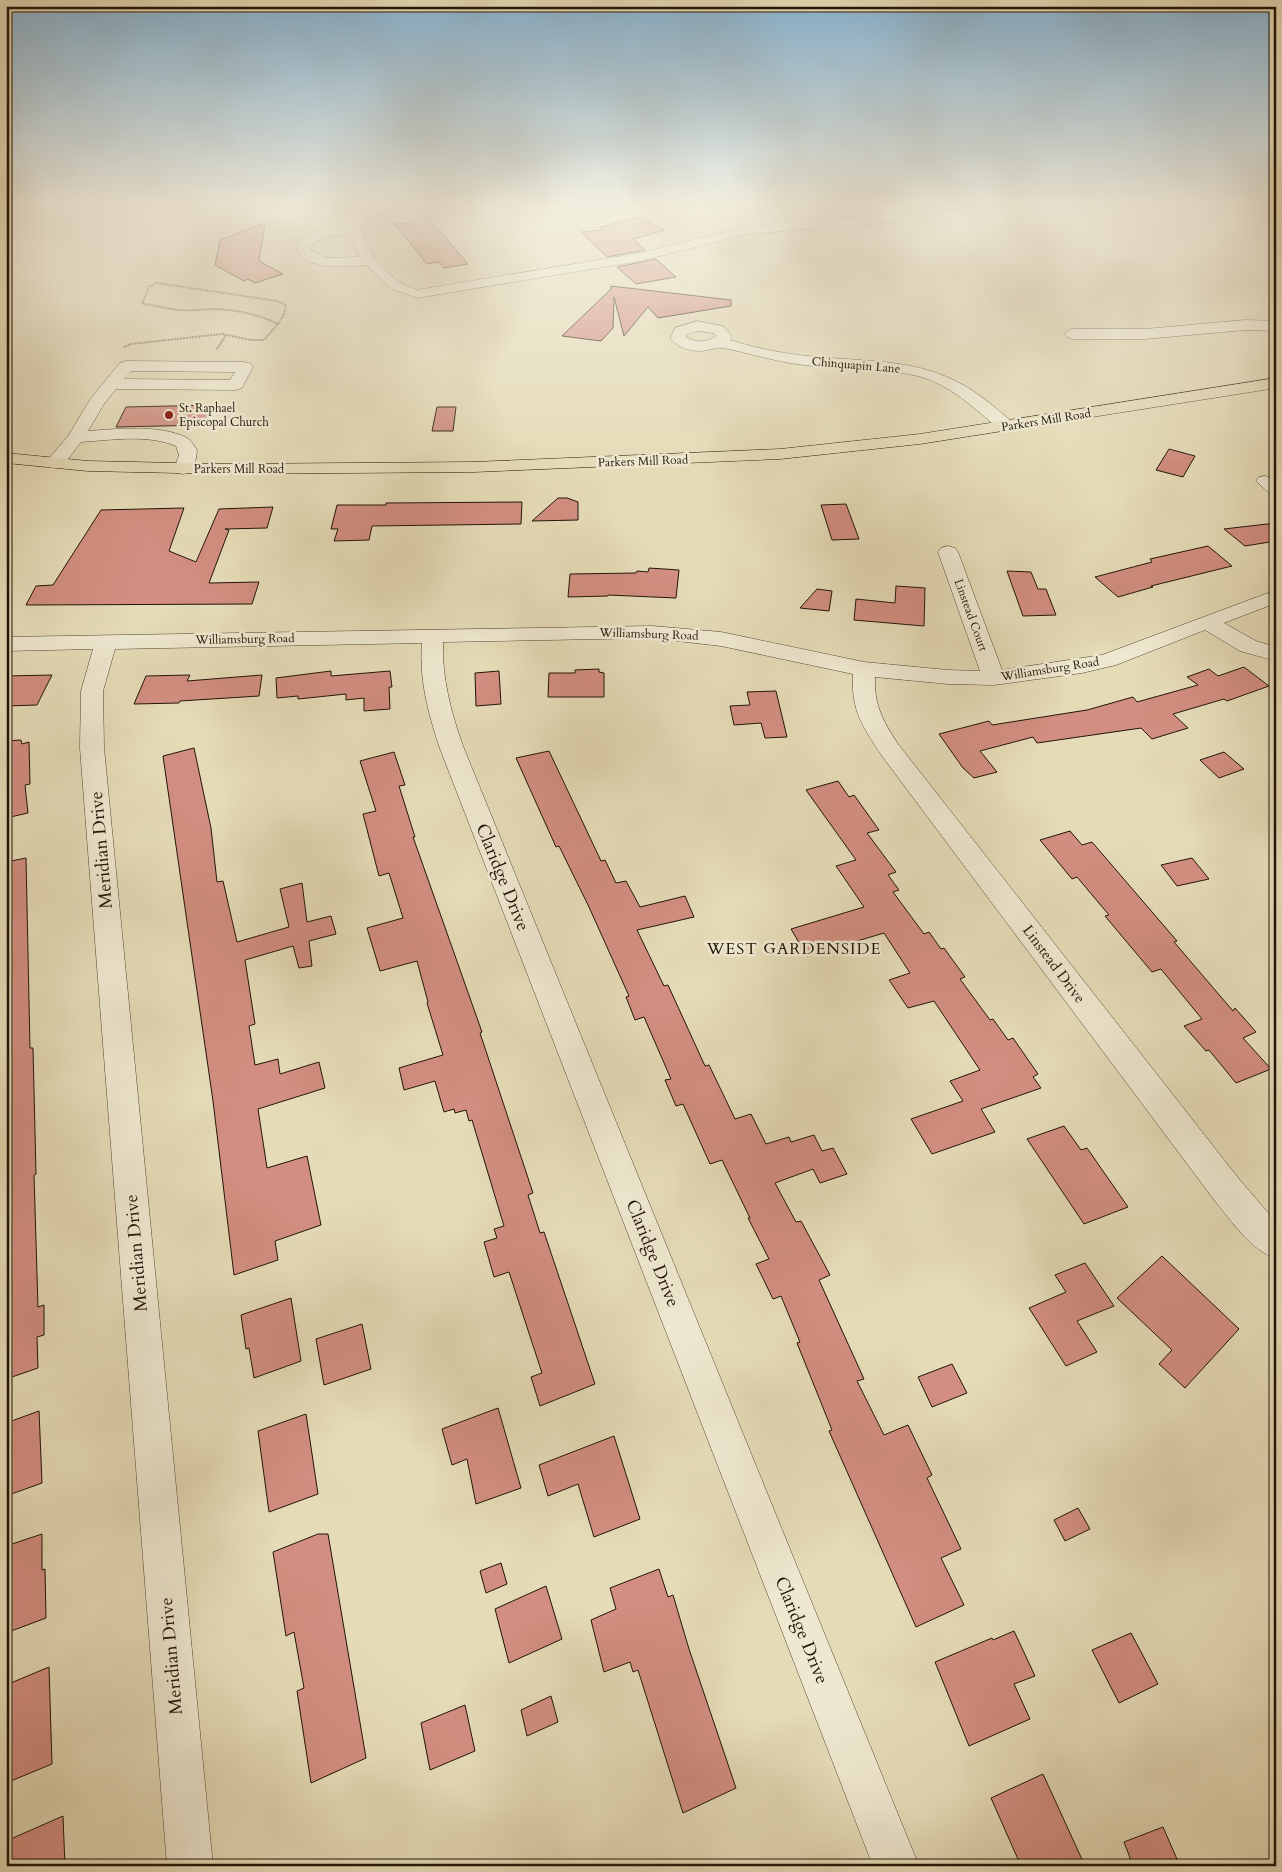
<svg xmlns="http://www.w3.org/2000/svg" width="1282" height="1872" font-family="Cardo,serif">
	<style>
		.building { fill: #d28e80; stroke: #211407 }
		.lines { fill: none; stroke-linecap: round; stroke-linejoin: round }
		.minor-casing { stroke: #524633; stroke-width: 1 }
		.major-casing { stroke: #211407; stroke-width: 1 }
		.path { stroke: #211407; stroke-width: 2; stroke-dasharray: 0.5 1; stroke-linecap: butt }
		.minor { fill: #eee8d0; fill-rule: evenodd }
		.major { fill: #e5dbb7; fill-rule: evenodd }
		.poi-dot { fill: #8f2418; stroke: #eee8d0; stroke-width: 2 }
		.labels { text-anchor: middle; stroke-width: 5; stroke-linejoin: round; paint-order: stroke }
		.far-street-label { font-size: 12px; fill: #211407; stroke: #eee8d0 }
		.far-poi-label { font-size: 12px; fill: #211407; stroke: #eee8d0; text-anchor: start }
		.street-label { font-size: 15px; fill: #211407; stroke: #eee8d0 }
		.neighbourhood-label { font-size: 16px; letter-spacing: 1px; fill: #211407; stroke: #eee8d0 }
		.near-street-label { font-size: 18px; fill: #211407; stroke: #eee8d0 }
	</style>
	<rect width="100%" height="100%" fill="#e5dbb7"/>
	<filter id="stains"><feTurbulence type="fractalNoise" baseFrequency=".004" numOctaves="4"/><feColorMatrix values="0 0 0 0 .2 0 0 0 0 .09 0 0 0 0 .02 0 0 0 .5 -.17"/></filter>
	<radialGradient id="worn" r=".72"><stop offset=".6" stop-color="#630" stop-opacity="0"/><stop offset="1" stop-color="#630" stop-opacity=".3"/></radialGradient>
	<g class="building">
		<polygon points="421,209 468,264 444,268 439,262 427,264 419,254 394,223 413,224"/>
		<polygon points="640,217 665,230 633,239 645,250 607,257 581,232 602,230 600,227"/>
		<polygon points="265,223 259,261 283,274 255,283 248,279 244,281 215,265 220,240"/>
		<polygon points="656,259 676,277 636,284 617,267"/>
		<polygon points="611,286 731,300 731,306 658,318 648,307 624,336 614,297 613,328 601,341 562,336 611,289"/>
		<polygon points="215,405 207,425 116,427 126,407"/>
		<polygon points="437,407 456,407 453,431 432,431"/>
		<polygon points="1169,449 1195,456 1183,477 1156,470"/>
		<polygon points="558,498 567,498 578,502 578,520 532,521"/>
		<polygon points="522,502 521,524 372,526 369,540 334,541 338,529 331,529 337,505 386,505 386,503"/>
		<polygon points="846,504 859,539 832,540 821,505"/>
		<polygon points="273,507 267,528 225,529 229,530 209,583 259,582 252,604 26,605 36,586 53,585 101,510 184,508 169,551 196,562 219,509"/>
		<polygon points="1276,523 1276,541 1245,546 1224,529"/>
		<polygon points="1208,546 1232,566 1151,586 1153,587 1118,597 1095,577 1152,562 1150,559"/>
		<polygon points="649,568 679,570 676,598 608,595 608,596 568,597 570,574 636,573 637,571 648,572"/>
		<polygon points="1007,571 1031,572 1038,589 1046,589 1056,615 1023,616"/>
		<polygon points="896,586 925,588 924,626 854,620 856,599 895,603"/>
		<polygon points="817,589 832,591 829,611 800,608"/>
		<polygon points="1244,667 1269,686 1227,701 1224,699 1173,714 1188,728 1152,739 1141,728 1037,743 1033,737 980,751 997,772 974,778 963,768 939,734 989,721 992,725 1087,710 1133,697 1137,702 1198,685 1187,677 1209,669 1218,676"/>
		<polygon points="599,669 599,672 604,673 604,697 548,697 549,673 575,673 575,670"/>
		<polygon points="331,671 331,676 390,671 392,687 389,687 390,709 364,711 364,698 346,700 346,694 298,699 298,696 277,698 276,678"/>
		<polygon points="499,671 501,704 476,706 475,673"/>
		<polygon points="52,675 37,705 6,706 6,676"/>
		<polygon points="190,675 187,681 262,675 259,696 180,701 179,703 134,704 146,676"/>
		<polygon points="776,691 787,737 765,738 761,723 734,725 730,706 750,705 747,692"/>
		<polygon points="21,740 22,744 29,742 30,784 25,785 28,813 6,818 6,741"/>
		<polygon points="194,748 211,828 217,882 223,881 237,942 289,927 280,889 302,883 307,922 331,916 336,934 309,941 312,966 299,968 293,946 245,960 255,1024 249,1026 255,1065 278,1059 280,1074 319,1062 325,1088 258,1109 267,1168 307,1156 321,1225 275,1241 278,1260 234,1275 213,1101 163,756"/>
		<polygon points="549,751 601,861 605,860 616,883 626,881 640,907 685,896 694,917 637,930 664,986 668,985 705,1066 709,1065 735,1119 751,1114 766,1144 789,1137 791,1142 814,1135 822,1151 833,1148 847,1174 820,1183 813,1169 775,1183 796,1222 801,1221 830,1275 819,1280 864,1379 857,1381 884,1435 908,1425 932,1475 927,1478 961,1549 941,1558 964,1605 916,1627 829,1431 832,1430 797,1343 800,1342 781,1296 773,1299 756,1264 769,1259 748,1218 750,1218 722,1160 710,1164 683,1104 676,1106 665,1080 671,1079 644,1017 635,1020 626,997 629,996 589,907 559,846 556,847 516,758"/>
		<polygon points="394,752 405,785 399,786 415,837 413,837 482,1032 480,1033 533,1193 528,1195 540,1233 544,1232 595,1384 540,1406 531,1377 542,1373 509,1272 494,1277 484,1242 497,1238 494,1229 504,1226 472,1120 469,1121 466,1110 455,1113 454,1109 444,1112 435,1081 404,1090 399,1068 443,1055 427,1003 428,1002 417,961 380,971 367,928 403,918 389,873 379,876 363,814 376,811 360,761"/>
		<polygon points="1224,752 1244,769 1219,778 1200,760"/>
		<polygon points="838,781 849,797 854,795 879,830 867,833 896,872 888,875 899,890 893,892 924,934 929,932 941,949 944,948 965,977 960,979 990,1020 993,1019 1008,1040 1013,1038 1038,1074 1033,1077 1041,1088 981,1109 995,1132 932,1154 911,1119 963,1101 950,1081 980,1070 934,1001 908,1008 889,980 910,973 884,933 807,956 791,929 864,907 836,866 856,860 806,790"/>
		<polygon points="1070,831 1082,845 1092,842 1177,941 1174,942 1233,1011 1235,1008 1256,1032 1243,1038 1271,1069 1236,1083 1209,1050 1206,1051 1184,1026 1202,1019 1161,969 1152,972 1105,916 1109,915 1077,877 1072,879 1040,840"/>
		<polygon points="26,858 30,1048 33,1048 36,1174 34,1175 38,1307 44,1305 44,1335 37,1337 38,1368 6,1379 6,862"/>
		<polygon points="1192,858 1209,879 1177,886 1161,865"/>
		<polygon points="1064,1126 1081,1150 1087,1148 1128,1207 1084,1224 1027,1139"/>
		<polygon points="1162,1256 1239,1329 1185,1388 1159,1364 1172,1350 1117,1298"/>
		<polygon points="1085,1263 1114,1306 1077,1321 1097,1352 1066,1366 1029,1308 1066,1292 1055,1275"/>
		<polygon points="291,1298 301,1361 254,1378 249,1348 246,1349 241,1315"/>
		<polygon points="362,1324 371,1369 324,1385 316,1339"/>
		<polygon points="952,1364 967,1393 932,1407 918,1377"/>
		<polygon points="498,1408 521,1488 476,1504 467,1459 452,1465 442,1429"/>
		<polygon points="39,1411 42,1483 6,1496 6,1423"/>
		<polygon points="306,1414 318,1494 269,1512 258,1431"/>
		<polygon points="614,1436 640,1519 594,1537 578,1484 548,1496 539,1465"/>
		<polygon points="1078,1508 1090,1529 1065,1541 1054,1520"/>
		<polygon points="42,1534 42,1570 45,1569 46,1618 6,1633 6,1546"/>
		<polygon points="318,1534 328,1534 366,1758 311,1783 297,1691 304,1688 294,1632 286,1636 273,1552"/>
		<polygon points="501,1563 507,1584 486,1593 480,1571"/>
		<polygon points="659,1569 668,1597 673,1595 689,1649 736,1788 683,1813 638,1670 633,1672 630,1662 604,1672 591,1620 616,1609 610,1588"/>
		<polygon points="546,1586 562,1639 509,1663 495,1609"/>
		<polygon points="1014,1631 1035,1676 1014,1684 1030,1719 969,1746 935,1662 992,1638 993,1640"/>
		<polygon points="1131,1633 1158,1684 1119,1703 1092,1650"/>
		<polygon points="49,1667 52,1764 6,1783 6,1685"/>
		<polygon points="551,1696 558,1722 527,1736 521,1710"/>
		<polygon points="465,1705 475,1751 430,1770 421,1723"/>
		<polygon points="1043,1774 1085,1866 1021,1866 991,1798"/>
		<polygon points="63,1816 65,1866 6,1866 6,1841"/>
		<polygon points="1163,1827 1180,1866 1133,1866 1124,1842"/>
	</g>
	<g class="lines">
		<g class="minor-casing">
			<g id="minor">
				<path d="M385,202h16l-35,20 -5,7c7,26 29,53 56,61l223,-37 102,-25 1,-4 35,-22h14l-10,11 -21,12 280,-23h55l-6,4 -342,28 -108,27 -223,37 -25,-9 -26,-24c-18,2 -65,6 -70,-18 13,-17 34,-19 54,-22l6,-9zM349,234l11,23 -33,1 -17,-8c3,-13 27,-15 39,-16z"/>
				<polygon points="1245,320 1276,321 1276,331 1245,330 1145,339 1072,339 1067,337 1064,334 1067,331 1072,329 1145,329"/>
				<path d="M697,321l26,5 9,10 -2,4c29,9 59,15 90,17 68,6 117,2 172,48 8,7 17,13 23,21l-3,4 -6,1 -6,-1c-26,-22 -49,-45 -82,-54 -37,-9 -76,-6 -114,-11 -28,-3 -54,-12 -81,-17 -5,-1 -10,1 -15,2 -13,3 -30,-1 -38,-12l5,-10zM698,331l15,2 3,3c-9,7 -20,7 -30,1l1,-3z"/>
				<path d="M126,361l119,1 6,2 2,3 -11,21 -6,2 -120,-1 -12,15 -16,27c28,-2 73,-7 99,7 4,2 7,8 10,12l-1,9 -7,14 -6,1 -6,-1 -3,-4 5,-14 -3,-9c-29,-12 -64,-6 -95,-4 -9,11 -18,29 -33,25l-3,-4 24,-28 22,-37 29,-35zM131,371l104,1 -5,8 -106,-1z"/>
				<polygon points="1265,476 1276,480 1276,494 1269,493 1256,481 1259,477"/>
				<path d="M948,546l7,2 3,4 44,118 100,-15 174,-65v13l-52,20 32,18 20,6v14l-36,-10 -35,-21 -89,35 -34,8 -88,12 -46,-1 -73,-7c-1,28 8,44 23,67l341,435 37,43v37c-27,-11 -43,-36 -61,-58l-333,-445c-20,-31 -31,-45 -29,-82l-132,-28 -69,-8 -209,4c-1,37 8,70 20,104l456,1120h-46l-434,-1120c-11,-34 -20,-67 -17,-103l-307,6 -12,42 1,57 109,1118h-46l-87,-1118 1,-57 12,-42 -87,2v-14l646,-11 69,6 143,30 84,8 32,1 -42,-119 3,-4z"/>
			</g>
		</g>
		<g class="major-casing">
			<polygon id="major" points="1276,378 1276,388 920,444 780,459 474,472 223,474 88,471 6,463 6,453 88,461 223,464 474,462 780,449 920,434"/>
		</g>
		<g class="path">
			<path d="M157,283l120,18 9,4 -2,9 -6,10c-20,-10 -41,-14 -63,-15 -12,0 -23,2 -35,1 -13,-1 -25,-5 -38,-6l7,-17z"/>
			<polyline points="124,347 131,344 222,334 251,340 264,340 278,324"/>
			<polyline points="217,349 226,335"/>
		</g>
		<use href="#minor" class="minor"/>
		<use href="#major" class="major"/>
	</g>
	<linearGradient id="sky" x2="0" y2="1"><stop stop-color="#89b6d5"/><stop offset="0.44" stop-color="#f3efdf"/><stop offset="1" stop-color="#f3efdf" stop-opacity="0"/></linearGradient>
	<rect width="1282" height="464" fill="url(#sky)"/>
	<circle class="poi-dot" cx="169" cy="415" r="5"/>
	<g class="labels">
		<g class="far-street-label">
			<text transform="translate(856 365) rotate(5)" y="4">Chinquapin Lane</text>
			<text transform="translate(1046 420) rotate(-9)" y="4">Parkers Mill Road</text>
			<text transform="translate(643 461) rotate(-2)" y="4">Parkers Mill Road</text>
			<text x="239" y="473">Parkers Mill Road</text>
			<text transform="translate(971 615) rotate(70)" y="4">Linstead Court</text>
			<text transform="translate(649 634) rotate(2)" y="4">Williamsburg Road</text>
			<text transform="translate(245 639) rotate(-1)" y="4">Williamsburg Road</text>
			<text transform="translate(1050 669) rotate(-9)" y="4">Williamsburg Road</text>
		</g>
		<g class="far-poi-label">
			<text x="179" y="412">St. Raphael<tspan x="179" dy="14">Episcopal Church</tspan></text>
		</g>
		<g class="street-label">
			<text transform="translate(1054 964) rotate(53)" y="5">Linstead Drive</text>
		</g>
		<g class="neighbourhood-label">
			<text x="794" y="954">WEST GARDENSIDE</text>
		</g>
		<g class="near-street-label">
			<text transform="translate(101 850) rotate(-95)" y="6">Meridian Drive</text>
			<text transform="translate(503 877) rotate(68)" y="6">Claridge Drive</text>
			<text transform="translate(136 1253) rotate(-95)" y="6">Meridian Drive</text>
			<text transform="translate(653 1253) rotate(68)" y="6">Claridge Drive</text>
			<text transform="translate(802 1630) rotate(68)" y="6">Claridge Drive</text>
			<text transform="translate(171 1656) rotate(-95)" y="6">Meridian Drive</text>
		</g>
	</g>
	<rect width="1282" height="1872" fill="none" stroke="#e5dbb7" stroke-width="25"/>
	<rect x="8" y="8" width="1267" height="1857" fill="none" stroke="#211407" stroke-width="2.5"/>
	<rect x="12" y="12" width="1257" height="1847" fill="none" stroke="#211407"/>
	<rect width="100%" height="100%" filter="url(#stains)"/>
	<rect width="100%" height="100%" fill="url(#worn)"/>
</svg>
